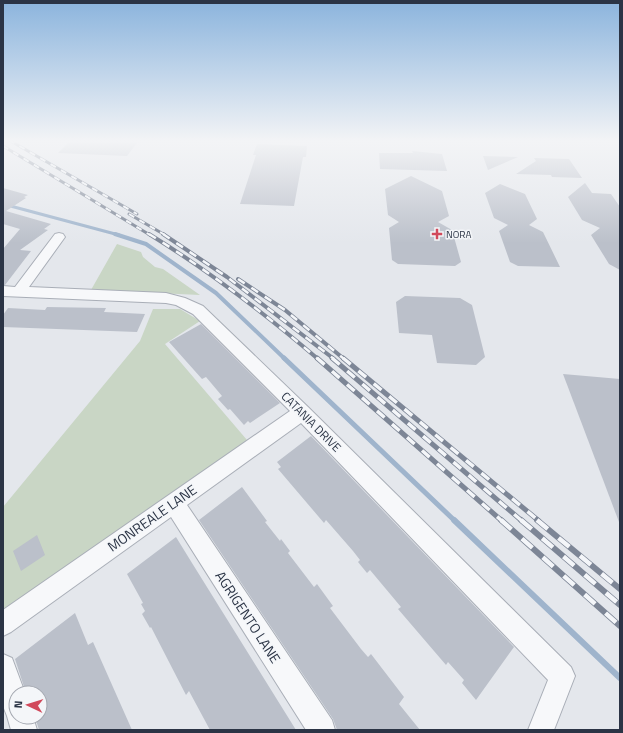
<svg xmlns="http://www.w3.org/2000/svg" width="623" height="733" font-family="'Titillium Web',sans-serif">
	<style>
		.green { fill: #c9d6c5 }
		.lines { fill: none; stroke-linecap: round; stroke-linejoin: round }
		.stream-far3 { stroke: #9fb4cc; stroke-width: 3 }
		.stream-far2 { stroke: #9fb4cc; stroke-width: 4 }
		.stream-far1 { stroke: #9fb4cc; stroke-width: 5 }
		.stream { stroke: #9fb4cc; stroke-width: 6 }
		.building { fill: #bbc0ca }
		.street-casing { stroke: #a9aeb7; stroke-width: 2 }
		.street { fill: #f7f8fa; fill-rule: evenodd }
		.rail-far3-casing { stroke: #7d8696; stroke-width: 3 }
		.rail-far2-casing { stroke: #7d8696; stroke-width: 4 }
		.rail-far1-casing { stroke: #7d8696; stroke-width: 5 }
		.rail-casing { stroke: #7d8696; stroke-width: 6 }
		.rail-far3 { stroke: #f4f6f9; stroke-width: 2; stroke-dasharray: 6; stroke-linecap: butt }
		.rail-far2 { stroke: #f4f6f9; stroke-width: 2.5; stroke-dasharray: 8; stroke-linecap: butt }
		.rail-far1 { stroke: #f4f6f9; stroke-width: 3.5; stroke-dasharray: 10; stroke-linecap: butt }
		.rail { stroke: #f4f6f9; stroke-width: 4.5; stroke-dasharray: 14; stroke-linecap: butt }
		.poi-dot { fill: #d1495b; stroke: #f4f6f9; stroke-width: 1.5 }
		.labels { text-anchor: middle; stroke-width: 3; stroke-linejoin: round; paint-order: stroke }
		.far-poi-label { font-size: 10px; fill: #2b3445; stroke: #f4f6f9; text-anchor: start }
		.street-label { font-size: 12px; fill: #2b3445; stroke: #f4f6f9 }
		.near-street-label { font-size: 14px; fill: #2b3445; stroke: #f4f6f9 }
	</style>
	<rect width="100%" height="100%" fill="#e4e7ec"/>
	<g class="green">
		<polygon points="117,244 141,252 143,257 155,267 163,269 200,295 91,290"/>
		<polygon points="153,309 180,309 200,321 165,344 247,440 6,612 3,608 3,507 140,341"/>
	</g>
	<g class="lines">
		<polyline class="stream-far3" points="3,204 119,235"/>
		<polyline class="stream-far2" points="115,234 146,244 216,293 285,359"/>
		<polyline class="stream-far1" points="284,358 455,521"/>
		<polyline class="stream" points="454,520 620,678"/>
	</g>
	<g class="building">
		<polygon points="71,140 139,140 127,156 58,153"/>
		<polygon points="257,144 307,146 306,157 303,157 294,206 240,204 256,155 253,155"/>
		<polygon points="412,151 442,154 447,171 380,169 379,153 413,153"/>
		<polygon points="483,156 518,157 488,170"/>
		<polygon points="534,158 569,159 582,178 552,177 551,175 516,174 536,161"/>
		<polygon points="411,176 442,191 449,216 438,222 452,230 461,262 455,266 398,264 392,260 389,228 399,222 388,215 385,189"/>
		<polygon points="585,183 592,193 611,194 620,207 620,270 609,264 591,235 600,228 582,220 568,197"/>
		<polygon points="500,184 525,194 537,219 529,225 543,232 560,267 518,266 510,262 499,231 508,225 494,218 485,193"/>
		<polygon points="3,188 28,195 24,197 26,198 6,211 51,224 44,229 48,230 20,250 31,251 5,285 3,285 3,249 20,229 3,224"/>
		<polygon points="405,296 460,298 472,305 485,357 476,365 437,363 432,335 399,333 396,302"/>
		<polygon points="47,307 106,308 104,312 145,314 137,332 3,327 3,315 8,308 45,310"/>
		<polygon points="201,324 280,403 250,423 248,421 244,425 230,409 228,410 218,399 222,396 206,377 202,379 169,342"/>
		<polygon points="563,374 620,379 620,522 619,522"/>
		<polygon points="311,436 514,647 476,700 462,683 464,680 448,662 446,665 398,609 401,607 370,570 367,573 358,562 360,560 353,551 326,520 324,523 278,469 281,467 277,462"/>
		<polygon points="242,487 267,521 265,522 280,541 281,539 290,551 288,553 314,587 317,584 333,606 330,608 361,649 368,657 371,654 404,697 399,704 420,730 337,730 333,719 199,520"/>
		<polygon points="37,535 45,555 21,571 13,551"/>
		<polygon points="176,537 192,563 296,730 210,730 189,691 186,695 151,627 150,628 142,614 145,611 141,604 143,603 127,574"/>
		<polygon points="75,613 88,645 93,642 132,730 39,730 35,717 40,717 40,693 26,693 15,659"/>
	</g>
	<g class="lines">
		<g class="street-casing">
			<g id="street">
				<polygon points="59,233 63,234 65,237 29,287 166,293 185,298 203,306 308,407 571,667 575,676 554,730 528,730 548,680 301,423 187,505 332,720 335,730 306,730 171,517 11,632 3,636 3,610 290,411 193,314 176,305 166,303 3,296 3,286 15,287 55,234"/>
				<polygon points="3,654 12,658 25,693 16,693 16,717 33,717 37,730 11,730 7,716 3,706"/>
			</g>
		</g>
		<use href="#street" class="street"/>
		<g class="rail-far3-casing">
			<g id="rail-far3">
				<polyline points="9,140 137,214"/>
				<polyline points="3,146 150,235"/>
				<polyline points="129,214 165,235"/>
			</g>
		</g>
		<g class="rail-far2-casing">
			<g id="rail-far2">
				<path d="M149,234c60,37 115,79 169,125"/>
				<polyline points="163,234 227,277 334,359"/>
				<polyline points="238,279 285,310 344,359"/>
			</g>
		</g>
		<g class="rail-far1-casing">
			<g id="rail-far1">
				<polyline points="317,358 502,521"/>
				<polyline points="332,358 522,521"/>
				<polyline points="343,358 539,521"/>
			</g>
		</g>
		<g class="rail-casing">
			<g id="rail">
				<polyline points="501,520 620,626"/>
				<polyline points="521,520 620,605"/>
				<polyline points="537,520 620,589"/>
			</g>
		</g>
		<use href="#rail-far3" class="rail-far3"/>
		<use href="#rail-far2" class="rail-far2"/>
		<use href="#rail-far1" class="rail-far1"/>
		<use href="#rail" class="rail"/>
	</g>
	<linearGradient id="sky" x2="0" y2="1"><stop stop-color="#8bb4dd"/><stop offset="0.58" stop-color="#f3f4f6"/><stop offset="1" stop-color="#f3f4f6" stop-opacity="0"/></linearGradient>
	<rect width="623" height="243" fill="url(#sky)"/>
	<path class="poi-dot" d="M435 228h4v4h4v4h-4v4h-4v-4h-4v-4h4z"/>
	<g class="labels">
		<g class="far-poi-label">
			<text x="446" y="238">NORA</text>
		</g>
		<g class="street-label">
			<text transform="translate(311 422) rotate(45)" y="4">CATANIA DRIVE</text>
		</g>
		<g class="near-street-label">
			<text transform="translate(152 518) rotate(-35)" y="5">MONREALE LANE</text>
			<text transform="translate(248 617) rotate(57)" y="5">AGRIGENTO LANE</text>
		</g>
	</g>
	<rect width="623" height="733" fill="none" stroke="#2b3445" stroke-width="8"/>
	<g transform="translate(28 705) rotate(274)"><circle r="19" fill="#f4f6f9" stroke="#a4a8b1"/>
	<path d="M0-3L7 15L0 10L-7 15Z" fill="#d1495b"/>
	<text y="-6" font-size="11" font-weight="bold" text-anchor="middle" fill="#2b3445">N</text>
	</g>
</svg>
